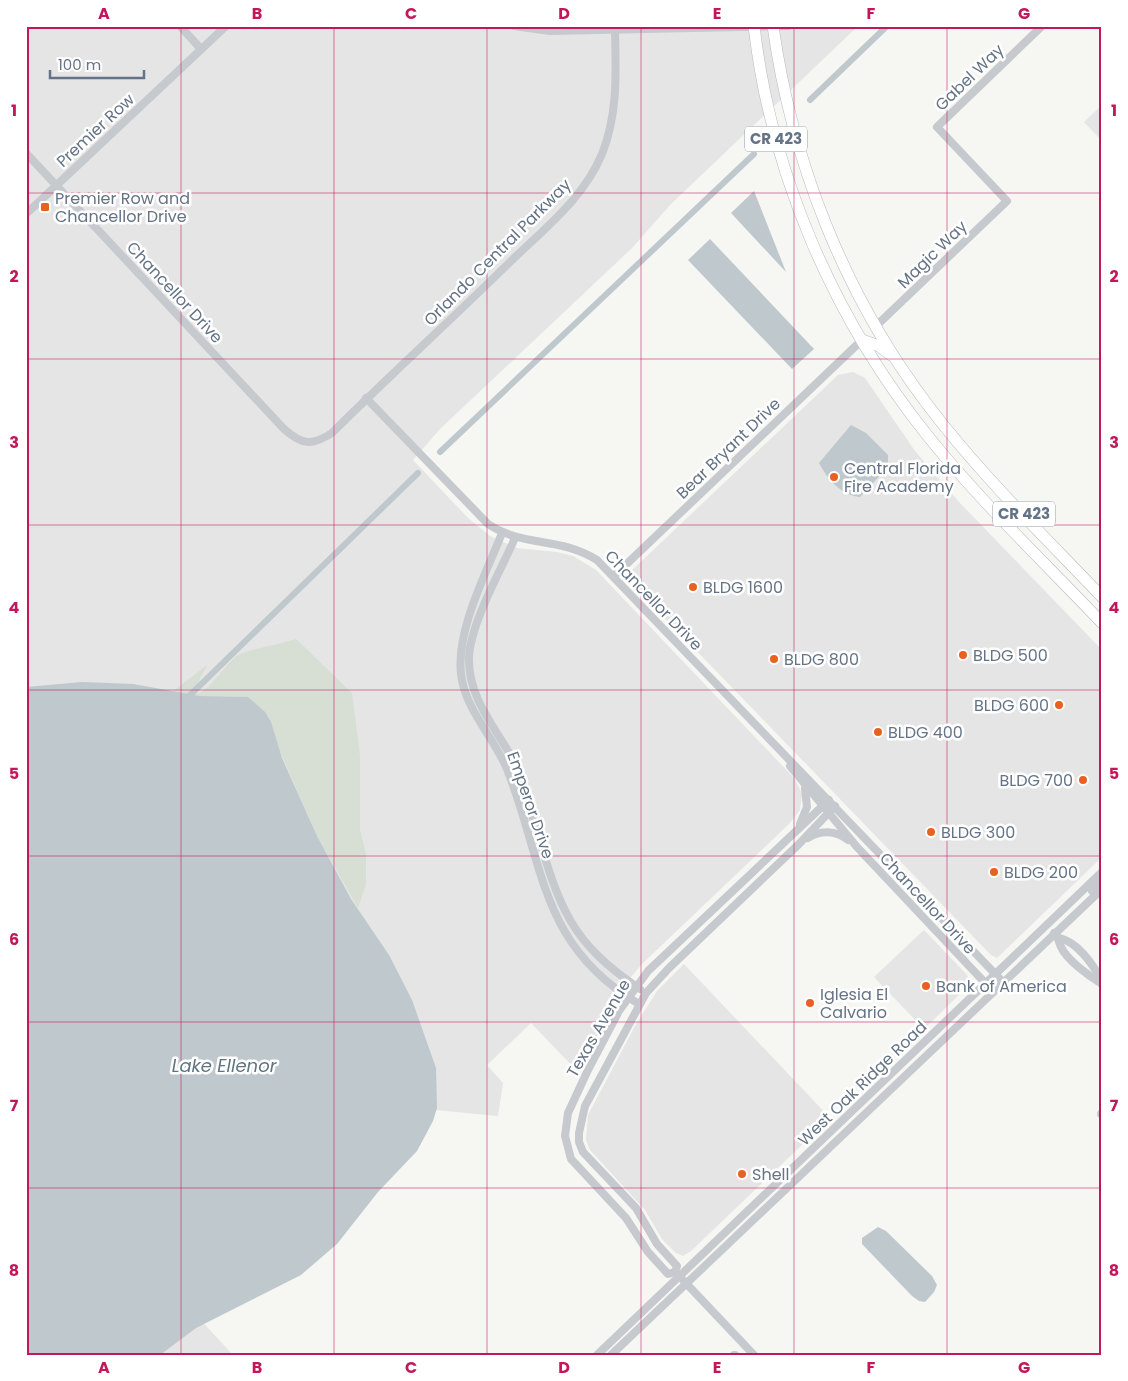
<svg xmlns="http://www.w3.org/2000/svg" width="1128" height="1381" font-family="Poppins,sans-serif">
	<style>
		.built { fill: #e4e5e4 }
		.green { fill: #d7ded4 }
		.water { fill: #bec8cd }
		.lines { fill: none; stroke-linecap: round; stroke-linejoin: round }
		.canal { stroke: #bec8cd; stroke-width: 6 }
		.highway-casing { stroke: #b6b9bd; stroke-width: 12 }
		.minor { stroke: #c6c9cd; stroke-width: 8 }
		.highway { stroke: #fff; stroke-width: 11 }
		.grid { fill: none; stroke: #c2185b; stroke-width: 1; stroke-opacity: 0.55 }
		.poi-dot { fill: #e96120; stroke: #fff; stroke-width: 2 }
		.labels { text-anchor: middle; stroke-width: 5; stroke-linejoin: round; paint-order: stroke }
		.shield { fill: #fff; stroke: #929daa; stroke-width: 1 }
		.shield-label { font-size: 15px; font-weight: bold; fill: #647385 }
		.street-label { font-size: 16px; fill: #647385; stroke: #fff }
		.poi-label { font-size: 16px; fill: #647385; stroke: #fff; text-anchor: start }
		.water-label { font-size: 18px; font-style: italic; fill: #607582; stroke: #fff }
		.neatline { fill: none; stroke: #c2185b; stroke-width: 2 }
		.grid-label { font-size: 16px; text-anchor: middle; font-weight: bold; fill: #c2185b }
	</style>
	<rect width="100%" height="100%" fill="#f6f6f3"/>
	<g class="built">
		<polygon points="26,26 858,26 671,204 632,248 440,429 413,460 468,518 490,536 517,548 557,552 573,556 596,570 795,779 802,794 800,810 789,824 642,964 626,983 578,1072 531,1023 487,1065 503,1083 498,1116 405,1107 26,717"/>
		<polygon points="1102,105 1102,141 1084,122"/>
		<polygon points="853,372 865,378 915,451 959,502 1102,650 1102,857 997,958 991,955 629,581 629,573 838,375"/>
		<polygon points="924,930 967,975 970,981 967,987 924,1029 874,977"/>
		<polygon points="684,964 830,1118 691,1251 683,1256 676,1253 662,1239 645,1210 590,1150 586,1140 588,1115 635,1026 657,991"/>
		<polygon points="194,1313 233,1355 26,1355 26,1335"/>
	</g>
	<path class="green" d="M296,639l56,54 8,63v74l6,24v30l-8,24 -41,-72 -40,-92 -29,-47 -48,-1 -28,-4 35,-27 -12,24 3,5c17,-9 25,-28 40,-39 6,-4 47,-12 58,-16z"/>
	<g class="water">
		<polygon points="754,191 786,272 731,213"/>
		<polygon points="710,239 814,349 792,369 688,260"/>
		<path d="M851,425l15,8 22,22v12l-28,30c-19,-2 -32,-17 -41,-34z"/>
		<polygon points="82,682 133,684 200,696 248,697 265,712 271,722 282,758 317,836 351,899 389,955 412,1000 436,1068 437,1108 433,1121 417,1151 378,1192 337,1244 301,1275 196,1328 160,1355 26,1355 26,687"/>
		<polygon points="878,1227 886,1231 932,1276 937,1285 934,1292 925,1302 919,1301 912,1296 862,1244 862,1238"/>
	</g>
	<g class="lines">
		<g class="canal">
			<polyline points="810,100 887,26"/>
			<polyline points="440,452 754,154"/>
			<polyline points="186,699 418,473"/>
		</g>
		<g class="highway-casing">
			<g id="highway">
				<path d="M754,26c17,148 80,293 173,409 53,66 116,126 175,188"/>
				<path d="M773,26c19,136 71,268 154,378 52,69 115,130 175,193"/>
				<polyline points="862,340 879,346 891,355"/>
			</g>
		</g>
		<g class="minor">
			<polyline points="180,26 201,49"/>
			<polyline points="514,26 550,31 788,26"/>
			<path d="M26,153l258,276c18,16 28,17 48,4 58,-58 119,-113 178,-171 33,-32 74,-64 92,-108 16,-40 14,-81 13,-124"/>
			<polyline points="26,214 226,26"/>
			<polyline points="876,326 1007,201 937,127 1042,26"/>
			<path d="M366,398l122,126c36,24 70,12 109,36l405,421"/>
			<path d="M502,533c-16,41 -46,97 -41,141 4,36 33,63 46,95 38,96 32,176 132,235"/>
			<path d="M515,538c-14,32 -45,86 -46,120 -1,46 34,76 51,116 7,16 10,35 15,51 24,80 33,116 105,164"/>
			<polyline points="614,576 862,340"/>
			<polyline points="790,766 857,847 988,986"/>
			<polyline points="800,824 807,807 805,788"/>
			<path d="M808,838c12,-8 28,-8 40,2"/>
			<polyline points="1092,891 1102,882"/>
			<path d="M1054,933c5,5 4,8 7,14 6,13 28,29 41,37"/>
			<path d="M1059,938c19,4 33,26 43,42"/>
			<polyline points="1101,1114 1102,1114"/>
			<polyline points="675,1272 668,1274 648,1252 626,1218 571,1159 565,1136 568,1113 587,1072 619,1011 648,971 829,800"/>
			<polyline points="675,1272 677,1266 657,1244 636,1208 583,1152 579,1142 579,1133 585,1106 646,993 669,968 799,844 835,806"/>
			<polyline points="683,1280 754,1355"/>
			<polyline points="597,1355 1102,872"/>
			<polyline points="611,1355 1102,889"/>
			<polyline points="734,1355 735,1355"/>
		</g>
		<use href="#highway" class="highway"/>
	</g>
	<path class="grid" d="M181,26v1329M334,26v1329M487,26v1329M641,26v1329M794,26v1329M947,26v1329M26,193h1076M26,359h1076M26,525h1076M26,690h1076M26,856h1076M26,1022h1076M26,1188h1076"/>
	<g class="poi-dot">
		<rect x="40" y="202" width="10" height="10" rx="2.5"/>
		<circle cx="834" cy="477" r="5"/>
		<circle cx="693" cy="587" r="5"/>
		<circle cx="963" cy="655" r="5"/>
		<circle cx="774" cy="659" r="5"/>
		<circle cx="1059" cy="705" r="5"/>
		<circle cx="878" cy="732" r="5"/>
		<circle cx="1083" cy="780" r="5"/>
		<circle cx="931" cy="832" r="5"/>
		<circle cx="994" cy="872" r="5"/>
		<circle cx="926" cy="986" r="5"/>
		<circle cx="810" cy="1003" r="5"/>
		<circle cx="742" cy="1174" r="5"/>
	</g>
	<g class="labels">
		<g class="shield">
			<rect x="745" y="126.5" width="62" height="25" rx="4"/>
			<rect x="993" y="501.5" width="62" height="25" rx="4"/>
		</g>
		<g class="shield-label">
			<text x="776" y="144">CR 423</text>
			<text x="1024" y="519">CR 423</text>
		</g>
		<g class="street-label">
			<text transform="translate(969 77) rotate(-44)" y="6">Gabel Way</text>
			<text transform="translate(95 130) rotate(-43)" y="6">Premier Row</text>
			<text transform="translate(497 252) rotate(-45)" y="6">Orlando Central Parkway</text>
			<text transform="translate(932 254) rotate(-44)" y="6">Magic Way</text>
			<text transform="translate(175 292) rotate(47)" y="6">Chancellor Drive</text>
			<text transform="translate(728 448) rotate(-44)" y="6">Bear Bryant Drive</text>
			<text transform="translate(654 600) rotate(46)" y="6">Chancellor Drive</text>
			<text transform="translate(531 805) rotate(71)" y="6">Emperor Drive</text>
			<text transform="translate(928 903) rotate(47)" y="6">Chancellor Drive</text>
			<text transform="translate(598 1028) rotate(-60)" y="6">Texas Avenue</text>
			<text transform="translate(862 1083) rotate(-44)" y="6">West Oak Ridge Road</text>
		</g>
		<g class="poi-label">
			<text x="55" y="204">Premier Row and<tspan x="55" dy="18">Chancellor Drive</tspan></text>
			<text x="844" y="474">Central Florida<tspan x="844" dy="18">Fire Academy</tspan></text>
			<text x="703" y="593">BLDG 1600</text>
			<text x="973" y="661">BLDG 500</text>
			<text x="784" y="665">BLDG 800</text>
			<text x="1049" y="711" text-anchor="end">BLDG 600</text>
			<text x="888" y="738">BLDG 400</text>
			<text x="1073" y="786" text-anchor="end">BLDG 700</text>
			<text x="941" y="838">BLDG 300</text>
			<text x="1004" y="878">BLDG 200</text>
			<text x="936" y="992">Bank of America</text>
			<text x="820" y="1000">Iglesia El<tspan x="820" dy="18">Calvario</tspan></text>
			<text x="752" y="1180">Shell</text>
		</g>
		<g class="water-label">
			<text x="224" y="1072">Lake Ellenor</text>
		</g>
	</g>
	<rect width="1128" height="1381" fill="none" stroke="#ffffff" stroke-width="55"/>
	<path d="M50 70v8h94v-8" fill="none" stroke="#647385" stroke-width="2.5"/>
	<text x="58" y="70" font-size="15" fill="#647385" stroke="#ffffff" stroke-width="4" paint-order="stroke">100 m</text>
	<rect x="28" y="28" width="1072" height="1326" class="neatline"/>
	<g class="grid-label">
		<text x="104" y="19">A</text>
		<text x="257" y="19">B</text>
		<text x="411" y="19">C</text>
		<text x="564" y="19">D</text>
		<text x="717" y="19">E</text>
		<text x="871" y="19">F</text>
		<text x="1024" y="19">G</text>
		<text x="14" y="116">1</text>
		<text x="1114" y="116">1</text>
		<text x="14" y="282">2</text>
		<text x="1114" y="282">2</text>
		<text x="14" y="448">3</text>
		<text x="1114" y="448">3</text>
		<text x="14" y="613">4</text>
		<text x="1114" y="613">4</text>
		<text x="14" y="779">5</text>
		<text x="1114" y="779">5</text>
		<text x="14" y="945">6</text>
		<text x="1114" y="945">6</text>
		<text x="14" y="1111">7</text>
		<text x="1114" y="1111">7</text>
		<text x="14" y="1276">8</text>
		<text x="1114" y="1276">8</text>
		<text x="104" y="1373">A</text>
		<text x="257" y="1373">B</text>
		<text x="411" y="1373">C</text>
		<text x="564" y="1373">D</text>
		<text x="717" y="1373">E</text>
		<text x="871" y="1373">F</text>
		<text x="1024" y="1373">G</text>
	</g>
</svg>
